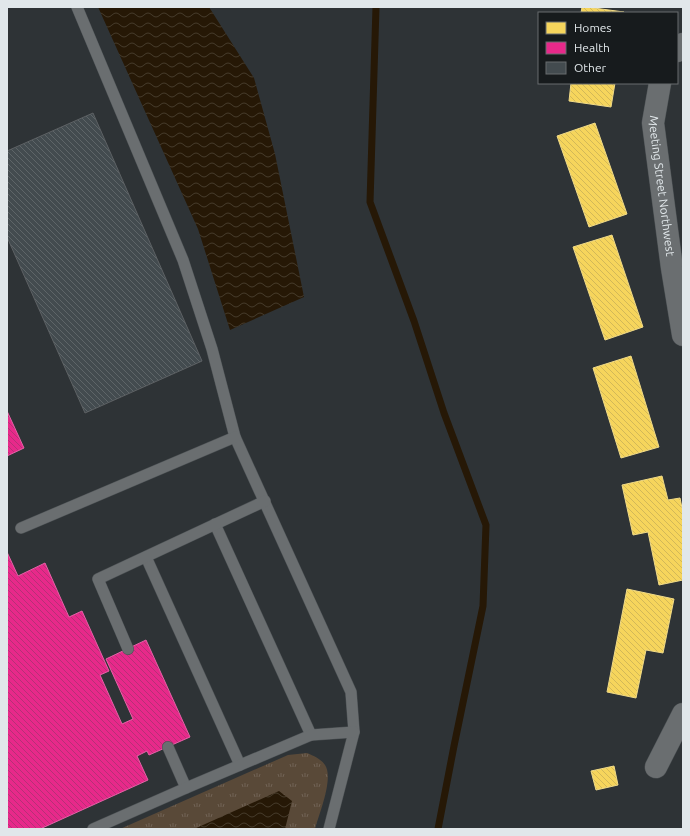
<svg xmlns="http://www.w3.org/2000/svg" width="690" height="836" font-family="Ubuntu,sans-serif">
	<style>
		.grass { fill: url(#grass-tufts) }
		.water { fill: url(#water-waves) }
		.homes { fill: url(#homes-back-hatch); stroke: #f0da87 }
		.health { fill: url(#health-back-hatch); stroke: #e562a7 }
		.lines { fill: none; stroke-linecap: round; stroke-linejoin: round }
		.stream { stroke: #261806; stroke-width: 7 }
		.building { fill: url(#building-back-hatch); stroke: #5d6164 }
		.lane-casing { stroke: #4b5053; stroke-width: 12 }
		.street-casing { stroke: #4b5053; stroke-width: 23 }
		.lane { stroke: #6a6e70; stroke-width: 11 }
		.street { stroke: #6a6e70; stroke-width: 22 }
		.labels { text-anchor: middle; stroke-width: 4; stroke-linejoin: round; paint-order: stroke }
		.street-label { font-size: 12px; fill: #e1e7ea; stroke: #171b1d }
	</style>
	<defs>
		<pattern id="grass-tufts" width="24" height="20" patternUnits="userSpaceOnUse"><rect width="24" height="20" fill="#594938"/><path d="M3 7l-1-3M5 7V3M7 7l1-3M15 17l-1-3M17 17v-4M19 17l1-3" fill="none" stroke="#716355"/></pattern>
		<pattern id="water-waves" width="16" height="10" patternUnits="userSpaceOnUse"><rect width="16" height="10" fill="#261806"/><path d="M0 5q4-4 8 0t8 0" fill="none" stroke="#453a2a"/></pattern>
		<pattern id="homes-back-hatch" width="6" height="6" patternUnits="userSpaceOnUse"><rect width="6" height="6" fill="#f6d55c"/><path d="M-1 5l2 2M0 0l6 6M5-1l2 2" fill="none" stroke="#d2b858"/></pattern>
		<pattern id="health-back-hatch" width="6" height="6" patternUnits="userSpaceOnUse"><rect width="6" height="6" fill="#e7298a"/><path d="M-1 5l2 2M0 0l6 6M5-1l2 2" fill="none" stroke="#b63176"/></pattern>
		<pattern id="building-back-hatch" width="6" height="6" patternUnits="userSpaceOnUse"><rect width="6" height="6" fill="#434b4f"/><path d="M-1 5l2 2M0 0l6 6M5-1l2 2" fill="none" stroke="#5e6568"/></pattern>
	</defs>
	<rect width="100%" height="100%" fill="#2e3336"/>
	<path class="grass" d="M307,753c7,3 14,6 18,12 9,13 -6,49 -10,64h-195l168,-74z"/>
	<g class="water">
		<polygon points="98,7 209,7 254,78 275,154 304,297 230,330 198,229"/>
		<polygon points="279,791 292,801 285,829 194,829"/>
	</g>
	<g class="homes">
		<polygon points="582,7 586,7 624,12 581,13"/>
		<polygon points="571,83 615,83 611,107 569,101"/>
		<polygon points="595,123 627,214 589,227 557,136"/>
		<polygon points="612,235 643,327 605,340 573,247"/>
		<polygon points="631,356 659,447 621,458 593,368"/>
		<polygon points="662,476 668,500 680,498 683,513 683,580 659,585 648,532 633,535 622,485"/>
		<polygon points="627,589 674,599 663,653 646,650 636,698 607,692"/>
		<polygon points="614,766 618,785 596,790 591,771"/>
	</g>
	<g class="health">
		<polygon points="7,411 24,448 7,456"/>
		<polygon points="7,552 18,576 45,563 69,617 82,611 109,671 100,675 122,724 133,719 106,659 146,640 190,737 149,755 147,751 137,756 148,780 40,829 7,829"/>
	</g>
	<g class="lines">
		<polyline class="stream" points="376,7 370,202 414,321 444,413 486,525 483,606 454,746 438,829"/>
	</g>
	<polygon class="building" points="93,113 202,361 85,413 7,237 7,151"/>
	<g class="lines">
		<g class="lane-casing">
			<g id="lane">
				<polyline points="77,7 183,260 212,349 235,437 351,692 354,732 329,829"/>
				<polyline points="215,524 311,735"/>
				<polyline points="21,528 235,437"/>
				<polyline points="146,557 240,765"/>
				<polyline points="128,649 98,579 265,501"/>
				<polyline points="168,747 186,788"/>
				<polyline points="93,829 186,788 311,735 354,732"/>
			</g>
		</g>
		<g class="street-casing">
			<g id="street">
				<polyline points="677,51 683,44"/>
				<path id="s1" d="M660,83l-7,40 19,145 11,67"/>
				<polyline points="656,767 683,714"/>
			</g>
		</g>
		<use href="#lane" class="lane"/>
		<use href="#street" class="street"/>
	</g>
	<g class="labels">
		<g class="street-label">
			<text dy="4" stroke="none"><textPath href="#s1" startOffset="104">Meeting Street Northwest</textPath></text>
		</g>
	</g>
	<rect width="690" height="836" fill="none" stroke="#e1e7ea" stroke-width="16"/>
	<rect x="538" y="12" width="140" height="72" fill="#171b1d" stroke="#686d6f"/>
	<rect x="546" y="22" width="20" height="12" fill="#f6d55c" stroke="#686d6f"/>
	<text x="574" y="32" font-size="12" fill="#e1e7ea">Homes</text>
	<rect x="546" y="42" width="20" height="12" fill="#e7298a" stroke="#686d6f"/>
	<text x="574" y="52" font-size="12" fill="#e1e7ea">Health</text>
	<rect x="546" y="62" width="20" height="12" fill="#434b4f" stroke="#686d6f"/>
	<text x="574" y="72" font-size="12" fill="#e1e7ea">Other</text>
</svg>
